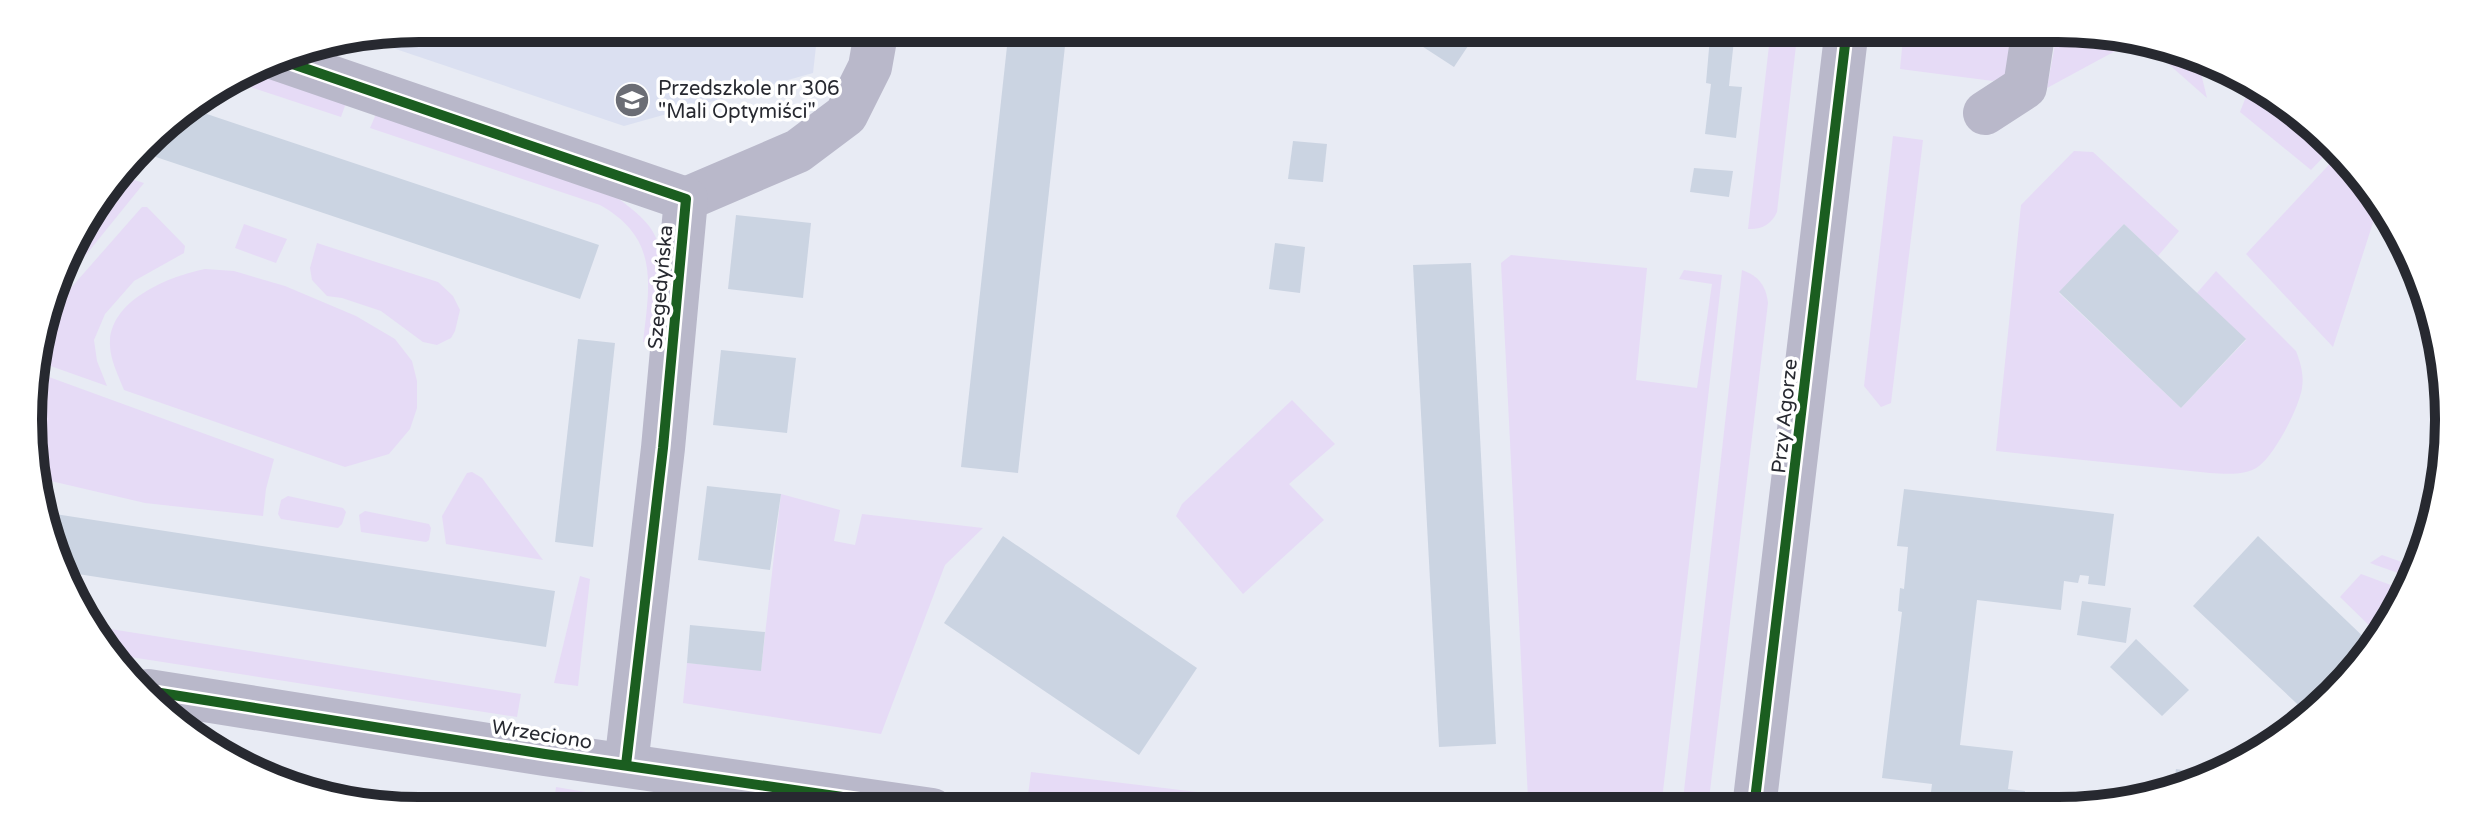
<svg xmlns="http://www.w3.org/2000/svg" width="2477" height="839" font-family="'Varela Round',sans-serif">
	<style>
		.built { fill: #dbe0f1 }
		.green { fill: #e6dbf6 }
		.building { fill: #cbd4e2 }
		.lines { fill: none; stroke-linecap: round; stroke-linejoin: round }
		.minor { stroke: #b9b8ca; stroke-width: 44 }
		.cycleway-casing { stroke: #fff; stroke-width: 15 }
		.cycleway { stroke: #1b5e20; stroke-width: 10 }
		.labels { text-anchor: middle; stroke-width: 7; stroke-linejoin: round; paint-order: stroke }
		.poi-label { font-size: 20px; fill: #272930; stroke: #fff; text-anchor: start }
		.street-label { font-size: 20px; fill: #272930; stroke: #fff }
		.rim { fill: none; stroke: #272930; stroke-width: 10 }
	</style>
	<rect width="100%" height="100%" fill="#e8ebf4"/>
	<polygon class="built" points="420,28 818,28 813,73 624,126 366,39"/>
	<g class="green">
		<path d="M1771,28h27l-21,184c-5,12 -16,18 -29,17z"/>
		<polygon points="1904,28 2024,28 2019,69 1993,81 1900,69"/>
		<polygon points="2058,28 2124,37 2130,43 2047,88"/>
		<polygon points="2154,41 2198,61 2207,98 2147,45"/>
		<polygon points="248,71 346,103 341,117 232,81"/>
		<polygon points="2250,86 2295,109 2331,149 2311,170 2240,112"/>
		<path d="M376,114l235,79c13,10 28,20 38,33 23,30 11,81 9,116h-15c7,-59 16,-104 -43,-137l-230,-77z"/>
		<polygon points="1893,136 1923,140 1891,403 1881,407 1864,386"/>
		<path d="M2074,151l19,1 86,79 -21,25 -34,-32 -65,69 122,115 65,-68 -49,-47 19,-22 80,80c5,13 8,24 6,37 -3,20 -27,66 -43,78 -13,10 -33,8 -49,7l-214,-22 25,-246z"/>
		<polygon points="2337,156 2379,204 2333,347 2246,254"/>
		<polygon points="122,176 144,183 81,261 78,261 75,238"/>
		<polygon points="142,207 147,207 185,246 184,253 134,281 105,314 94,340 97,361 107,386 42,363 48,314"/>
		<polygon points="244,224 287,239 276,263 235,248"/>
		<polygon points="317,243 438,282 453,296 460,310 455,331 451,338 437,345 423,342 381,311 342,298 327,296 312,280 310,268"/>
		<polygon points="1511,255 1647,268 1636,380 1697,388 1712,284 1679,279 1684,270 1722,275 1661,809 1532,809 1528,799 1501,263"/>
		<path d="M205,269l29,2 51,15 71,30 39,23 17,22 5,20v27l-7,21 -21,25 -44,13 -221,-77c-6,-16 -15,-32 -14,-49 2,-42 60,-65 95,-72z"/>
		<path d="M1742,270c17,6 24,16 26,33l-60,505 -26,1z"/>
		<polygon points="38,373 274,459 266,489 263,516 145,503 38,478 34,406"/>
		<polygon points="1292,400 1335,444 1289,484 1324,520 1243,594 1176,516 1182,504"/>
		<polygon points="472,472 482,478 543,560 446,544 442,516 467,473"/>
		<polygon points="781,494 840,510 834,541 855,545 862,514 983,528 945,565 881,734 683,703 687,663 761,670"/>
		<polygon points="288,496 343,508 346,512 342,524 338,528 281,519 278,514 281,500"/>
		<polygon points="365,511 429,524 431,528 429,540 426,542 361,532 359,515"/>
		<polygon points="2382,555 2416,567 2412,578 2370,563"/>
		<polygon points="2361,574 2407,591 2396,616 2380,636 2340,597"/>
		<polygon points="580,576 590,579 578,686 554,683"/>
		<polygon points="104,628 521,694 517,717 111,654 94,637 91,630"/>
		<polygon points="1031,772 1314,806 1314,809 1155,810 1028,795"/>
		<polygon points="556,787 663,805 663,811 553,811"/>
	</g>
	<g class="building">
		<polygon points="692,28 750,28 744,45"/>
		<polygon points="1009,28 1067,28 1018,473 961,467"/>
		<polygon points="1394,28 1480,28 1454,67"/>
		<polygon points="1710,37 1734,40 1729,86 1742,87 1736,138 1705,134 1711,84 1706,83"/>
		<polygon points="189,108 599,245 580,299 141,152 161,125"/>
		<polygon points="1293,141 1327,144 1323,182 1288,179"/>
		<polygon points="1694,168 1733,171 1729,197 1690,192"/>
		<polygon points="736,215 811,223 803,298 728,289"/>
		<polygon points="2124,224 2246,339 2181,408 2059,292"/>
		<polygon points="1275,243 1305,247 1300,293 1269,289"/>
		<polygon points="1471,263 1496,744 1439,747 1413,265"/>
		<polygon points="578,339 615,343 593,547 555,542"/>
		<polygon points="721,350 796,358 787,433 713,425"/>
		<polygon points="707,486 781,494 770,570 698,560"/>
		<polygon points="1904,489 2114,514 2105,586 2088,584 2089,576 2080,575 2078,583 2064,581 2061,610 1977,600 1960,745 2013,751 2008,789 2025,791 2023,808 1929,808 1932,784 1882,778 1902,612 1898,611 1900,588 1904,589 1908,547 1897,546"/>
		<polygon points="55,514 555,591 546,647 65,572 51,541"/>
		<polygon points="1003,536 1197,668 1139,755 944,623"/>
		<polygon points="2258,536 2372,645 2311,717 2193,606"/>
		<polygon points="2082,601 2131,608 2126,643 2077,635"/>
		<polygon points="690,625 765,632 761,671 687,663"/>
		<polygon points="2136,639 2189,690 2162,716 2110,667"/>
		<polygon points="2176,769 2217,775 2173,788"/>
		<polygon points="2054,802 2085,806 2085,808 2054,808"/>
	</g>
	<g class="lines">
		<g class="minor">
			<polyline points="272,57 686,199"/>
			<polyline points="1985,113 2025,87 2034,28"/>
			<polyline points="686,199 798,151 846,115 870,67 877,28"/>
			<polyline points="148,691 545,754 932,810"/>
			<polyline points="626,765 663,448 686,199"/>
			<polyline points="1754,808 1847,28"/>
		</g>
		<g class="cycleway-casing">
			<g id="cycleway">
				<polyline points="272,57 686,199 663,448 626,765"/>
				<polyline points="148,691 545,754 932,810"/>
				<polyline points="1754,808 1847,28"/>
			</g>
		</g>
		<use href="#cycleway" class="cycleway"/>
	</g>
	<defs>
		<g id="school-disc" transform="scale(1.8)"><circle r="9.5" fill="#6b6d75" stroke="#fff"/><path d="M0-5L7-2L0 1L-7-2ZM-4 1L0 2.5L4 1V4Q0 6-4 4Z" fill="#fff"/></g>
	</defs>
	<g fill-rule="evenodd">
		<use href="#school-disc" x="632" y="100"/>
	</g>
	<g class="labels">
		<g class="poi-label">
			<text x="658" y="95">Przedszkole nr 306<tspan x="658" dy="23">"Mali Optymiści"</tspan></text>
		</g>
		<g class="street-label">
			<text transform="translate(660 287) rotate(-85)" y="7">Szegedyńska</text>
			<text transform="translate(1784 416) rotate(-84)" y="7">Przy Agorze</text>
			<text transform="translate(542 734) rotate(9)" y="7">Wrzeciono</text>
		</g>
	</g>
	<path d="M0 0H2477V839H0ZM419 42H2058A377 377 0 0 1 2435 419V420A377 377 0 0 1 2058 797H419A377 377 0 0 1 42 420V419A377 377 0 0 1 419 42Z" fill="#fff" fill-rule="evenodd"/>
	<path class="rim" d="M419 42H2058A377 377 0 0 1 2435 419V420A377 377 0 0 1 2058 797H419A377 377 0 0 1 42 420V419A377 377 0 0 1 419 42Z"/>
</svg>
